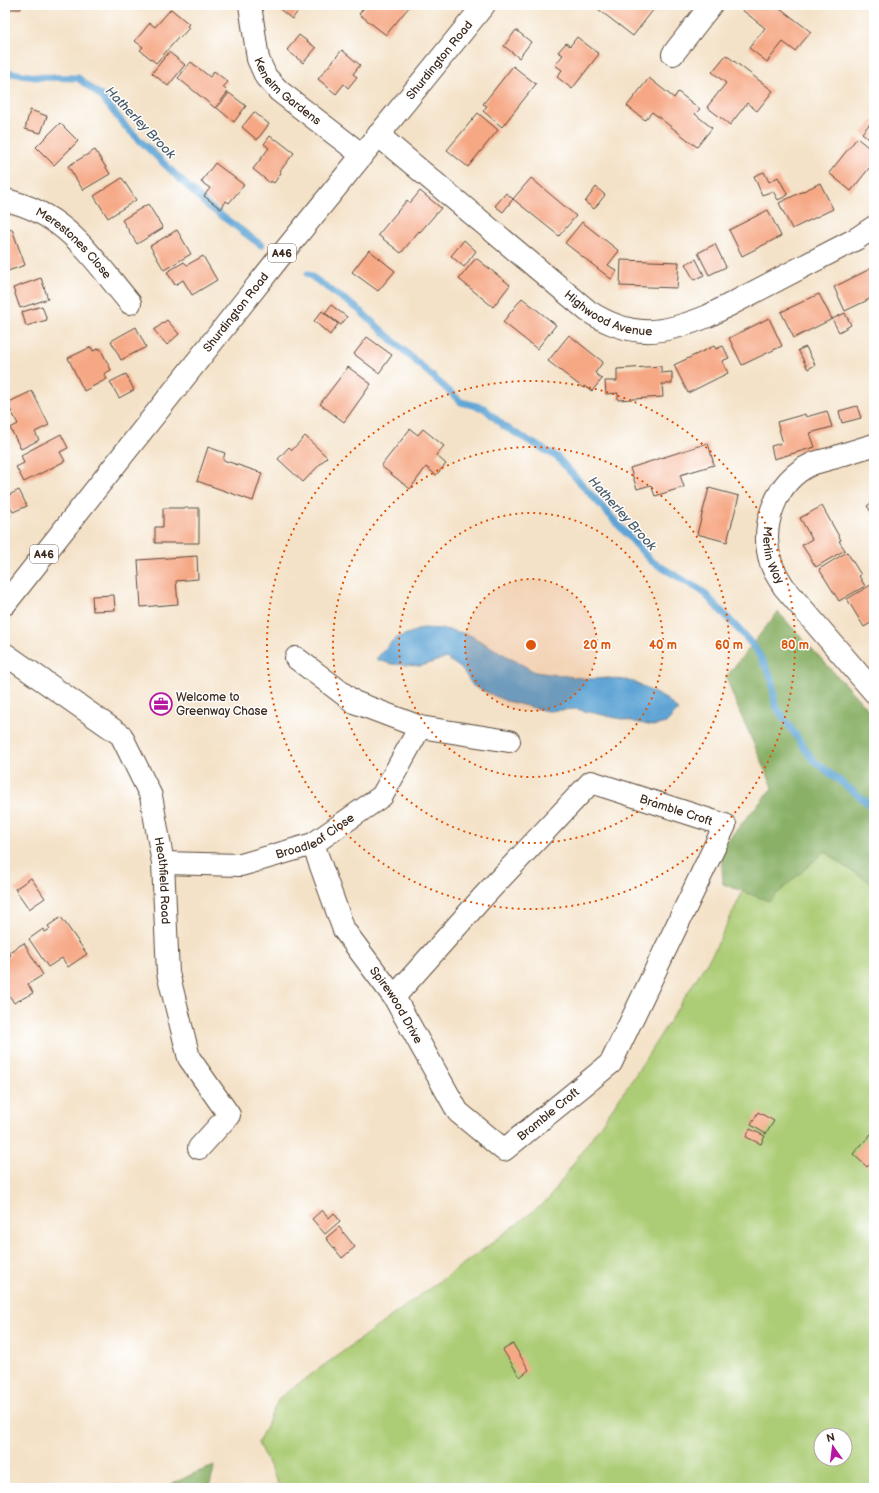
<svg xmlns="http://www.w3.org/2000/svg" width="879" height="1493" font-family="'Balsamiq Sans',sans-serif">
	<style>
		.green { fill: #accc74; stroke: #747b49; fill-rule: evenodd }
		.forest { fill: #89b066; stroke: #626d42 }
		.water { fill: #5fa4d4; stroke: #4d6779 }
		.lines { fill: none; stroke-linecap: round; stroke-linejoin: round }
		.stream { stroke: #5fa4d4; stroke-width: 7 }
		.building { fill: #f6a885 }
		.minor-casing { stroke: #574638; stroke-width: 24 }
		.primary-casing { stroke: #574638; stroke-width: 24 }
		.minor { stroke: #fff; stroke-width: 22 }
		.primary { stroke: #fff; stroke-width: 22 }
		.ring { fill: none; stroke: #df570d; stroke-width: 2; stroke-dasharray: 2 4 }
		.labels { text-anchor: middle; stroke-width: 3; stroke-linejoin: round; paint-order: stroke }
		.shield { fill: #fff; stroke: #766a62; stroke-width: 1 }
		.shield-label { font-size: 11px; font-weight: bold; fill: #3b2a1e }
		.street-label { font-size: 12px; fill: #3b2a1e; stroke: #fff }
		.poi-label { font-size: 12px; fill: #3b2a1e; stroke: #fff; text-anchor: start }
		.water-label { font-size: 13px; font-style: italic; fill: #495b67; stroke: #fff }
		.centre { fill: #df570d; stroke: #fff; stroke-width: 2 }
		.ring-label { font-size: 12px; text-anchor: middle; font-weight: bold; fill: #df570d; stroke: #fff; stroke-width: 3; stroke-linejoin: round; paint-order: stroke }
	</style>
	<rect width="100%" height="100%" fill="#fff"/>
	<filter id="ink" filterUnits="userSpaceOnUse"><feTurbulence type="fractalNoise" baseFrequency=".025" numOctaves="2"/><feDisplacementMap in="SourceGraphic" scale="8" xChannelSelector="R" yChannelSelector="G"/><feConvolveMatrix kernelMatrix="1 2 1 2 8 2 1 2 1" color-interpolation-filters="sRGB"/></filter>
	<filter id="wash" filterUnits="userSpaceOnUse"><feTurbulence type="fractalNoise" baseFrequency=".012" numOctaves="4" result="noise"/><feDisplacementMap in="SourceGraphic" scale="16" xChannelSelector="R" yChannelSelector="G"/><feGaussianBlur stdDeviation="0.9" result="paint"/><feColorMatrix in="noise" values="0 0 0 0 0 0 0 0 0 0 0 0 0 0 0 0 0 1.4 0 .05"/><feComposite in="paint" operator="in"/></filter>
	<g filter="url(#wash)">
		<rect width="100%" height="100%" fill="#f4e2c8"/>
		<path class="green" d="M827,718l47,45v725h-594l-22,-45 21,-45 209,-152 60,-46 84,-120 82,-129zM821,1435h24v24h-24z"/>
		<g class="forest">
			<polygon points="778,612 874,716 874,884 847,868 825,851 769,901 723,884 721,848 773,787 737,706 726,677"/>
			<polygon points="215,1466 210,1484 202,1488 164,1488 195,1473"/>
		</g>
		<polygon class="water" points="423,628 444,629 468,634 535,672 590,679 609,678 632,681 666,699 678,710 666,723 653,726 576,709 547,711 506,701 473,686 462,669 446,658 421,666 391,664 376,659 394,639"/>
		<g class="lines">
			<g class="stream">
				<polyline points="5,72 36,77 78,78 101,96 125,126 207,205 261,245"/>
				<polyline points="308,274 358,309 461,402 484,408 505,427 557,457 651,561 702,591 742,633 756,649 772,679 775,705 812,759 874,808"/>
			</g>
		</g>
		<g id="blocks">
			<g class="building">
				<polygon points="5,5 22,5 21,9 5,9"/>
				<polygon points="278,5 303,5 292,19 277,7"/>
				<polygon points="366,5 406,5 409,7 386,35 359,14"/>
				<polygon points="601,5 657,5 633,36 598,9"/>
				<polygon points="744,5 776,5 811,32 795,51 783,42 767,62 749,48 765,28 741,9"/>
				<polygon points="171,9 189,24 187,26 189,28 180,38 179,37 156,63 140,50 143,47 135,41 150,23 155,27"/>
				<polygon points="516,30 531,42 519,58 504,46"/>
				<polygon points="299,35 316,48 303,63 287,50"/>
				<polygon points="577,37 599,54 572,89 557,77 562,70 555,65 563,55 558,52 566,43 570,46"/>
				<polygon points="342,50 360,65 353,74 357,77 348,88 344,84 336,94 318,79"/>
				<polygon points="169,52 185,65 168,86 152,73"/>
				<polygon points="726,55 773,91 757,111 747,103 730,125 707,107 726,83 712,72"/>
				<polygon points="191,62 210,77 214,71 228,82 223,87 228,92 215,108 178,78"/>
				<polygon points="513,66 536,84 502,127 483,111 487,106 483,104"/>
				<polygon points="649,78 674,98 678,92 700,109 695,114 712,128 697,147 652,112 645,120 627,106"/>
				<polygon points="229,93 246,106 234,122 217,108"/>
				<polygon points="30,110 47,116 41,133 25,129"/>
				<polygon points="254,112 269,124 257,140 242,127"/>
				<polygon points="478,113 498,130 468,167 447,150"/>
				<polygon points="874,119 874,143 862,133"/>
				<polygon points="60,123 78,141 54,165 36,147"/>
				<polygon points="270,136 275,140 276,139 294,153 280,171 281,173 274,183 271,181 270,183 253,169 269,148 264,144"/>
				<polygon points="857,138 874,152 874,162 851,191 829,173"/>
				<polygon points="95,150 110,174 83,190 68,166"/>
				<polygon points="215,163 244,185 229,203 226,201 221,209 204,196 210,188 201,182"/>
				<polygon points="764,172 769,182 778,177 788,195 778,200 773,191 762,195 754,176"/>
				<polygon points="122,178 136,200 108,218 94,196"/>
				<polygon points="531,178 576,216 559,236 513,199 503,212 495,206 506,193 513,199"/>
				<polygon points="820,183 833,209 792,229 779,203"/>
				<polygon points="596,187 605,195 594,209 585,202"/>
				<polygon points="420,191 441,208 420,232 419,231 401,253 378,235 407,200 410,203"/>
				<polygon points="148,204 163,228 137,244 122,220"/>
				<polygon points="768,210 781,236 742,256 729,230"/>
				<polygon points="582,222 619,251 608,265 617,271 611,279 565,243"/>
				<polygon points="12,229 25,265 5,272 5,232"/>
				<polygon points="177,230 191,254 164,270 150,246"/>
				<polygon points="464,240 476,251 464,267 451,256"/>
				<polygon points="715,244 726,267 709,275 698,253"/>
				<polygon points="369,250 395,271 378,291 352,272"/>
				<polygon points="203,256 217,280 192,295 183,280 175,285 167,272 184,262 187,265"/>
				<polygon points="476,258 510,285 493,307 459,279"/>
				<polygon points="696,259 704,275 694,280 685,264"/>
				<polygon points="621,260 679,262 677,288 620,286"/>
				<polygon points="874,267 874,297 845,311 834,287"/>
				<polygon points="41,278 48,299 20,308 13,288"/>
				<polygon points="819,294 832,319 845,313 851,325 839,332 832,319 794,338 781,312"/>
				<polygon points="522,298 556,325 537,349 503,322"/>
				<polygon points="331,305 347,317 341,325 325,313"/>
				<polygon points="42,306 47,320 26,326 22,312"/>
				<polygon points="322,311 338,324 330,335 314,321"/>
				<polygon points="769,318 782,346 742,365 729,338"/>
				<polygon points="167,320 179,334 167,345 154,330"/>
				<polygon points="136,327 146,347 121,360 111,341"/>
				<polygon points="569,335 603,362 595,373 602,379 592,391 584,386 583,388 548,361"/>
				<polygon points="367,337 392,355 379,373 354,354"/>
				<polygon points="714,346 716,349 723,346 729,358 722,361 728,373 688,393 674,365"/>
				<polygon points="91,347 93,351 100,348 111,370 104,374 107,379 84,391 68,358"/>
				<polygon points="806,347 815,365 808,369 798,350"/>
				<polygon points="661,366 661,373 672,372 672,384 662,384 663,397 618,400 618,393 606,394 605,381 617,381 617,369"/>
				<polygon points="348,367 371,384 344,422 320,404"/>
				<polygon points="126,374 134,390 119,398 110,382"/>
				<polygon points="32,391 49,425 35,432 39,440 21,449 10,428 18,424 7,403"/>
				<polygon points="857,406 861,418 842,423 839,411"/>
				<polygon points="827,411 832,427 810,433 815,447 774,459 771,446 783,443 777,422 805,414 806,417"/>
				<polygon points="410,429 418,435 423,429 444,446 436,455 446,464 436,475 426,467 410,489 381,466"/>
				<polygon points="61,434 68,448 60,452 65,461 24,482 16,467 24,463 21,455"/>
				<polygon points="305,436 327,457 303,482 278,459 289,447 292,450"/>
				<polygon points="708,443 714,465 680,475 684,487 655,496 651,485 637,489 630,468"/>
				<polygon points="208,447 225,453 223,460 262,473 253,501 197,481"/>
				<polygon points="709,488 739,496 727,542 697,534"/>
				<polygon points="19,490 27,506 13,512 5,497"/>
				<polygon points="874,501 874,516 867,506"/>
				<polygon points="822,506 841,540 839,541 845,550 816,567 802,545 812,539 800,518"/>
				<polygon points="5,507 10,517 5,520"/>
				<polygon points="163,508 199,508 199,543 155,543 155,527 163,527"/>
				<polygon points="847,552 861,575 859,576 865,586 839,601 819,569"/>
				<polygon points="197,556 198,579 176,581 178,604 141,607 138,560"/>
				<polygon points="874,583 874,621 864,627 847,599"/>
				<polygon points="114,595 115,610 93,611 92,596"/>
				<polygon points="31,878 45,898 29,909 15,889"/>
				<polygon points="61,917 87,954 68,967 62,958 48,967 29,939 43,929 45,932 50,929 48,926"/>
				<polygon points="24,943 43,975 28,984 33,993 14,1003 9,995 5,997 5,958 11,955 9,952"/>
				<polygon points="758,1112 774,1121 766,1134 751,1125"/>
				<polygon points="750,1129 765,1136 761,1144 746,1137"/>
				<polygon points="871,1134 874,1137 874,1160 867,1167 853,1154"/>
				<polygon points="322,1210 329,1218 334,1213 340,1221 325,1234 312,1219"/>
				<polygon points="339,1227 355,1247 342,1258 326,1238"/>
				<polygon points="513,1344 529,1370 520,1377 503,1350"/>
			</g>
		</g>
	</g>
	<g filter="url(#ink)">
		<use href="#blocks" fill-opacity="0" stroke="#574638" stroke-width="1"/>
		<g class="lines">
			<g class="minor-casing">
				<g id="minor">
					<path id="s1" d="M250,5l8,54 8,18 13,14 83,64"/>
					<polyline points="673,54 711,5"/>
					<path id="s2" d="M378,135l210,176c43,28 74,24 120,5l148,-77 18,-12"/>
					<path id="s3" d="M5,200c61,13 87,58 125,103"/>
					<path id="s4" d="M874,445c-14,4 -27,8 -41,13 -7,2 -14,3 -21,6 -36,16 -53,62 -41,99 3,9 8,16 13,24l90,105"/>
					<path id="s5" d="M5,654l116,81 30,61 12,67 5,110 21,85 40,57 -30,33"/>
					<polyline points="296,658 354,702 420,727 509,741"/>
					<path id="s6" d="M313,844l31,86 50,67 64,115 46,38 107,-87 114,-238 -134,-43 -109,116 -88,99"/>
					<path id="s7" d="M163,863l78,2 72,-21 69,-48 38,-69"/>
				</g>
			</g>
			<g class="primary-casing">
				<g id="primary">
					<path id="s8" d="M5,604l273,-345 206,-254"/>
				</g>
			</g>
			<use href="#minor" class="minor"/>
			<use href="#primary" class="primary"/>
		</g>
	</g>
	<circle cx="531" cy="645" r="66" fill="#df570d" fill-opacity=".12"/>
	<g class="ring">
		<circle cx="531" cy="645" r="66"/>
		<circle cx="531" cy="645" r="132"/>
		<circle cx="531" cy="645" r="198"/>
		<circle cx="531" cy="645" r="264"/>
	</g>
	<defs>
		<g id="office-ring" transform="scale(1.15)"><circle r="9.5" fill="#fff" stroke="#b5179e" stroke-width="1.5"/><path d="M-6-3h4V-5.5h4V-3h4V5H-6ZM-1-4.5V-3h2v-1.5ZM-6 0V1H6V0Z" fill="#b5179e"/></g>
	</defs>
	<g fill-rule="evenodd">
		<use href="#office-ring" x="161" y="704"/>
	</g>
	<g class="labels">
		<g class="shield">
			<rect x="268" y="244" width="28" height="18" rx="3"/>
			<rect x="30" y="545" width="28" height="18" rx="3"/>
		</g>
		<g class="shield-label">
			<text x="282" y="257">A46</text>
			<text x="44" y="558">A46</text>
		</g>
		<g class="street-label">
			<text dy="4" stroke="none"><textPath href="#s8" startOffset="696">Shurdington Road</textPath></text>
			<text dy="4" stroke="none"><textPath href="#s1" startOffset="99">Kenelm Gardens</textPath></text>
			<text dy="4" stroke="none"><textPath href="#s3" startOffset="83">Merestones Close</textPath></text>
			<text dy="4" stroke="none"><textPath href="#s2" startOffset="294">Highwood Avenue</textPath></text>
			<text dy="4" stroke="none"><textPath href="#s8" startOffset="372">Shurdington Road</textPath></text>
			<text dy="4" stroke="none"><textPath href="#s4" startOffset="174">Merlin Way</textPath></text>
			<text transform="translate(676 810) rotate(18)" y="4">Bramble Croft</text>
			<text dy="4" stroke="none"><textPath href="#s7" startOffset="158">Broadleaf Close</textPath></text>
			<text dy="4" stroke="none"><textPath href="#s5" startOffset="295">Heathfield Road</textPath></text>
			<text dy="4" stroke="none"><textPath href="#s6" startOffset="183">Spirewood Drive</textPath></text>
			<text dy="4" stroke="none"><textPath href="#s6" startOffset="423">Bramble Croft</textPath></text>
		</g>
		<g class="poi-label">
			<text x="176" y="701">Welcome to<tspan x="176" dy="14">Greenway Chase</tspan></text>
		</g>
		<g class="water-label">
			<text transform="translate(141 122) rotate(46)" y="5">Hatherley Brook</text>
			<text transform="translate(623 513) rotate(48)" y="5">Hatherley Brook</text>
		</g>
	</g>
	<circle cx="531" cy="645" r="6" class="centre"/>
	<g class="ring-label">
		<text x="597" y="649">20 m</text>
		<text x="663" y="649">40 m</text>
		<text x="729" y="649">60 m</text>
		<text x="795" y="649">80 m</text>
	</g>
	<rect width="879" height="1493" fill="none" stroke="#fff" stroke-width="20"/>
	<g transform="translate(833 1447) rotate(346)"><circle r="19" fill="#ffffff" stroke="#b1aaa5"/>
	<path d="M0-3L7 15L0 10L-7 15Z" fill="#b5179e"/>
	<text y="-6" font-size="11" font-weight="bold" text-anchor="middle" fill="#3b2a1e">N</text>
	</g>
</svg>
